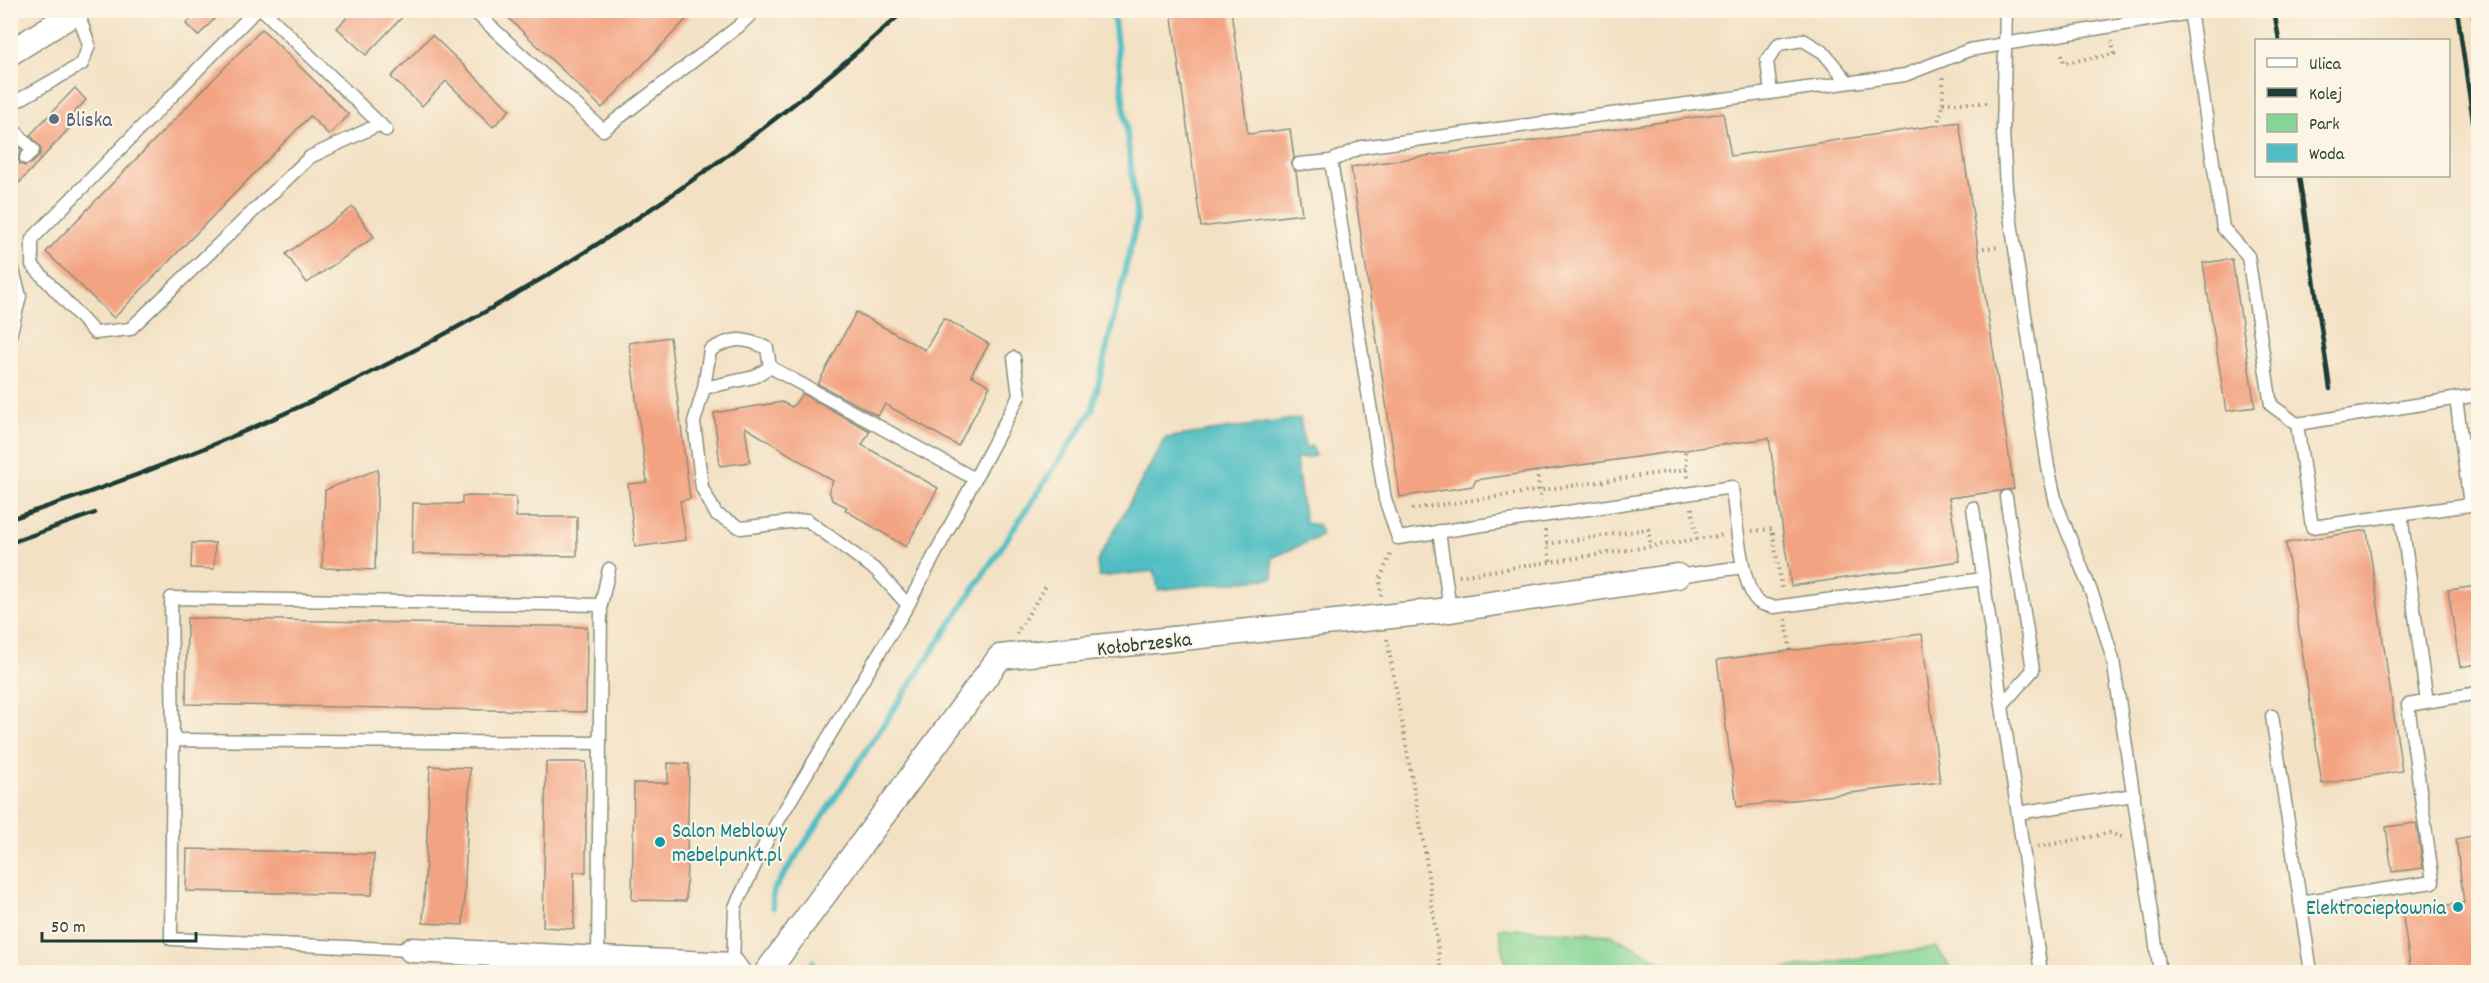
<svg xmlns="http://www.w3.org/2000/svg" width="2489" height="983" font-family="Dekko,sans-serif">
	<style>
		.green { fill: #86d594; stroke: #528964; stroke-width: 1.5 }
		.water { fill: #4fbdc3; stroke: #377d7c; stroke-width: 1.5 }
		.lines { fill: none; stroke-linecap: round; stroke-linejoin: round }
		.stream { stroke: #4fbdc3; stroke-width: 6 }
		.building { fill: #f3a381 }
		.service-casing { stroke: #898f7c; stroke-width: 15 }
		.minor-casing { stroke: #898f7c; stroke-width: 27 }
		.path { stroke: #898f7c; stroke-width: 4; stroke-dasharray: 1.5 4.5; stroke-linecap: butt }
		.service { stroke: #fff; stroke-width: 12 }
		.minor { stroke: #fff; stroke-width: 24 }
		.rail { stroke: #1f3d34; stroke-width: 4.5 }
		.service-dot { fill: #5c6f8a; stroke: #fcf5e5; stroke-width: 2 }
		.culture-dot { fill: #0f9aa8; stroke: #fcf5e5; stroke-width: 2 }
		.labels { text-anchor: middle; stroke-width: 4.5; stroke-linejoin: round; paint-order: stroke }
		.service-label { font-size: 21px; fill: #4e5e75; stroke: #fcf5e5; text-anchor: start }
		.street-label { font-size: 21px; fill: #1f3d34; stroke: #fcf5e5 }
		.culture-label { font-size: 21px; fill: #0d838f; stroke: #fcf5e5; text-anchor: start }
	</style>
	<rect width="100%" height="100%" fill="#fcf5e5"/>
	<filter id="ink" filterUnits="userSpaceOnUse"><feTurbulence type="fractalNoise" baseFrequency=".0167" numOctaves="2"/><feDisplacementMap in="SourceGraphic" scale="12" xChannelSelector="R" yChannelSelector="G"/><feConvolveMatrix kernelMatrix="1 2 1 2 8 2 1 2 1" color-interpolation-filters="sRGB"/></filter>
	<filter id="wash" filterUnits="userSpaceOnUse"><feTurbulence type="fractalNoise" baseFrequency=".008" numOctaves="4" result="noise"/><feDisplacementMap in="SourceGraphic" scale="24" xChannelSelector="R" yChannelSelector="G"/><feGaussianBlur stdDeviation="1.35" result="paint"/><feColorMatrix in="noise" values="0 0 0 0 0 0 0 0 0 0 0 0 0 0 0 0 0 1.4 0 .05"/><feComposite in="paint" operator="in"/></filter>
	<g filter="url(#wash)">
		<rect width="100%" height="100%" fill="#f3e1c4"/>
		<g class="green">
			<polygon points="1499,928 1611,935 1682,972 1507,972"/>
			<polygon points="1936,947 1953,972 1762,972"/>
		</g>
		<polygon class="water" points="1300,418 1305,447 1312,446 1315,456 1296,459 1305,523 1319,525 1321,536 1272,558 1273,578 1158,590 1155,571 1099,577 1097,562 1165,438"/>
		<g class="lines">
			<g class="stream">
				<polyline points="773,907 773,891 1092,411 1137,220 1113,10"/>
				<polyline points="813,962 815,972"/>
			</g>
		</g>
		<g id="blocks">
			<g class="building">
				<polygon points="200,10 223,10 198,36 186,24"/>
				<polygon points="354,10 409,10 366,55 337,28"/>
				<polygon points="500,10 695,10 602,108"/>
				<polygon points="1171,10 1231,10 1248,134 1290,129 1294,158 1291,165 1296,172 1302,214 1201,227"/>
				<polygon points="262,29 349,115 329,135 310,116 114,318 46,252"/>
				<polygon points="432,35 510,110 493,127 446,81 422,106 391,77"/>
				<polygon points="75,88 86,100 70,117 75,122 19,183 10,176 10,157 19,148 22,150 18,157 20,164 25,166 32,163 40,155 41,148 30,135"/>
				<polygon points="1723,113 1731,156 1959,122 2014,489 1949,498 1960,561 1791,586 1769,438 1476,480 1473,486 1400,497 1351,167"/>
				<polygon points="353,207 374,237 307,283 286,254"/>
				<polygon points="2232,259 2255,407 2226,411 2203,263"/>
				<polygon points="856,312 925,350 944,318 989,344 971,375 990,386 958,446 885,404 878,416 818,384"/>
				<polygon points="670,337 690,499 680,501 686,540 635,547 628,484 647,482 629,343"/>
				<polygon points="802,394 870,431 862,445 938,488 906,547 845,510 847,507 832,500 829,490 833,481 745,427 750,462 720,466 714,413 782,402 792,407"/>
				<polygon points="378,469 375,570 322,568 325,490"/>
				<polygon points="462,496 516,497 516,517 577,517 577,556 412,554 413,503 462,504"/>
				<polygon points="2367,530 2402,771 2322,784 2286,543"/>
				<polygon points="192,543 215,543 214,569 191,568"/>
				<polygon points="2478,586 2478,664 2460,667 2448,590"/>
				<polygon points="187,618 587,627 586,712 186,704"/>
				<polygon points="1922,634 1940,782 1737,807 1717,660"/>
				<polygon points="546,762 586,762 586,872 574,872 574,929 543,927"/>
				<polygon points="668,763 689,764 686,901 632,900 634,783 668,783"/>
				<polygon points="430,766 470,768 463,925 423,923"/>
				<polygon points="2416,823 2423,868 2392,872 2386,827"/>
				<polygon points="2478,835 2478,972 2411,972 2402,911 2464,903 2456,839"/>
				<polygon points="187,849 374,854 372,895 186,891"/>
			</g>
		</g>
	</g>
	<g filter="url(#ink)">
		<use href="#blocks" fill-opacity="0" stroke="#898f7c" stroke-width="1.5"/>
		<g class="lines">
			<g class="service-casing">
				<g id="service">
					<polyline points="256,10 32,239 32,265 95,333 130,329 310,157 380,124"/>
					<polyline points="263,10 386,130"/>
					<polyline points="473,10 603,130 739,26 755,10"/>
					<polyline points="2006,10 2003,131 2006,189 2048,467 2056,503 2098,609 2113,660 2160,972"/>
					<polyline points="2190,10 2223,228 2248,256 2271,405 2297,424 2312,527 2470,505 2456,398"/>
					<polyline points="2478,10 2478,16"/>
					<polyline points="1771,93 1767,61 1779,44 1803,40 1823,52 1848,82"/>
					<polyline points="10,105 82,64 89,45 77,10"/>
					<polyline points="10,126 33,150 26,158"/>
					<path d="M1331,161l54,338 13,39 334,-51c3,23 9,106 28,116 4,2 10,3 14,4l209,-28"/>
					<polyline points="1299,164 1331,161 1362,147 1905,75 1969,50 2190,13"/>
					<polyline points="10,259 20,296 10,336"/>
					<polyline points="770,367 975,479"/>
					<path d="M704,388l6,-38c23,-13 33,-13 57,-2l3,19 -16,10 -50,11 -10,34 8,66 14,26 25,14 66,-8 70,51 31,34"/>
					<polyline points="2297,424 2478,395"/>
					<polyline points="1973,508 2041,972"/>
					<polyline points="2401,515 2427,702"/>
					<polyline points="1439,531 1450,610"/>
					<polyline points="1677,576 1743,567"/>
					<polyline points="2002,705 2033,670 2006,497"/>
					<polyline points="2272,716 2311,972"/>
					<polyline points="173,740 171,598 601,605"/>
					<polyline points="2018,813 2134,795"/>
					<polyline points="2300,902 2433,882 2408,705 2478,693"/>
					<polyline points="411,950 171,939 173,740 600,743"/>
					<polyline points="598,959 601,605 609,569"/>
					<polyline points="733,965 735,907 769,836 908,605 1019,396 1014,358"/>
				</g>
			</g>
			<g class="minor-casing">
				<g id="minor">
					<polyline points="10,53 79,10"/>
					<polyline points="411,950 733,965 738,972"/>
					<polyline points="767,972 1000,657 1450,610 1677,576"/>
				</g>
			</g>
			<g class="path">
				<polyline points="2062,54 2064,63 2114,54 2112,41"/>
				<polyline points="1943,103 1990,103"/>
				<polyline points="1937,126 1943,103 1943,77"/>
				<polyline points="1983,248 2001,247"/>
				<polyline points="1685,452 1688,478"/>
				<polyline points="1537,471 1541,501"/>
				<polyline points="1692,508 1697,539"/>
				<polyline points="1412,509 1687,469"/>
				<polyline points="1545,530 1550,562"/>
				<polyline points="1752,531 1772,529 1782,591"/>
				<polyline points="1547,544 1648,529 1651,546"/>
				<polyline points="1459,576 1724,535"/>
				<polyline points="1381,596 1380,579 1392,551"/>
				<polyline points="1786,619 1790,651"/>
				<polyline points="1016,634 1046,586"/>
				<polyline points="1387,639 1425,852 1441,972"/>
				<polyline points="2038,847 2110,833 2124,838"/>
			</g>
			<use href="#service" class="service"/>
			<use href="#minor" class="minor"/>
			<g class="rail">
				<polyline points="2274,10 2279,40"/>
				<polyline points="2457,10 2478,155"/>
				<polyline points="2299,176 2330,389"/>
				<path d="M10,519c329,-105 638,-277 895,-509"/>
				<polyline points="10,543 95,513"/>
			</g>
		</g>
	</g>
	<circle class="service-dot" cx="54" cy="119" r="6"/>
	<g class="culture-dot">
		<circle cx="660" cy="842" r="6"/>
		<circle cx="2458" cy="907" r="6"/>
	</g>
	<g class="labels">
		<g class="service-label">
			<text x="66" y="126">Bliska</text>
		</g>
		<g class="street-label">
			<text transform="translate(1144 643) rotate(-6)" y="7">Kołobrzeska</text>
		</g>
		<g class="culture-label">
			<text x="672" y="837">Salon Meblowy<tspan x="672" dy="24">mebelpunkt.pl</tspan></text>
			<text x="2446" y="914" text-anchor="end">Elektrociepłownia</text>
		</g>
	</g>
	<rect width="2489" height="983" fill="none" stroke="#fcf5e5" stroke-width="36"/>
	<rect x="2255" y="39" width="195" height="138" fill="#fcf5e5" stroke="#a4ab9e" stroke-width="1.5"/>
	<rect x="2267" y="58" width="30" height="9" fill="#ffffff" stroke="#a4ab9e" stroke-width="1.5"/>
	<text x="2309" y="69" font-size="18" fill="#1f3d34">Ulica</text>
	<rect x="2267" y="88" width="30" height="9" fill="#1f3d34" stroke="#a4ab9e" stroke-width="1.5"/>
	<text x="2309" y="99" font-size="18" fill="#1f3d34">Kolej</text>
	<rect x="2267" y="114" width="30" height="18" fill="#86d594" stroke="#a4ab9e" stroke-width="1.5"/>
	<text x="2309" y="129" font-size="18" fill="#1f3d34">Park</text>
	<rect x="2267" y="144" width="30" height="18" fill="#4fbdc3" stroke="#a4ab9e" stroke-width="1.5"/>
	<text x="2309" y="159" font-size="18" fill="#1f3d34">Woda</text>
	<path d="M42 932v9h154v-9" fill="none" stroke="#1f3d34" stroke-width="3"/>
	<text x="51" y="932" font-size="18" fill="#1f3d34" stroke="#fcf5e5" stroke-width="4.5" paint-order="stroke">50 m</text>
</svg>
